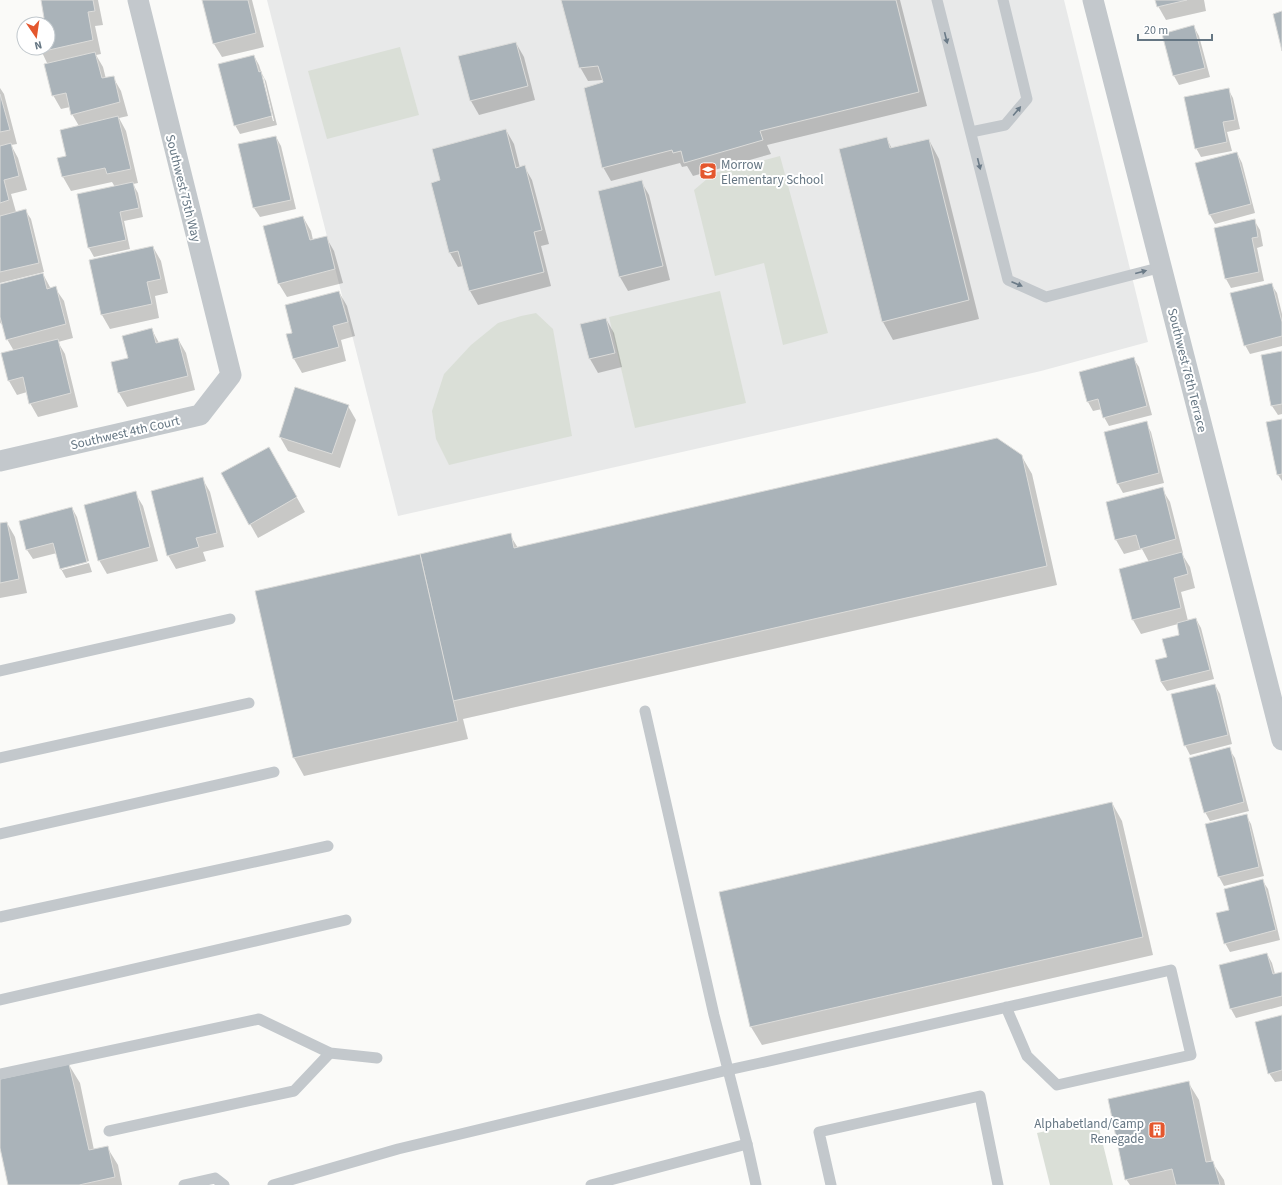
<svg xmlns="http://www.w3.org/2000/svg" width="1282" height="1185" font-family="'Source Sans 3',sans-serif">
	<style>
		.built { fill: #e8e9e9 }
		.green { fill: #dadfd7 }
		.shadow { fill: #0003; fill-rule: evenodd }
		.building { fill: #aab3b9; stroke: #dcdcda }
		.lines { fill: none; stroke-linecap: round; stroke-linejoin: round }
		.service { stroke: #c3c8cc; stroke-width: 11 }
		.minor { stroke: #c3c8cc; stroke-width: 21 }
		.oneway { fill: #6a7a87 }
		.labels { text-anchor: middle; stroke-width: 4; stroke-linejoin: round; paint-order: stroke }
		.poi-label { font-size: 13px; fill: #657683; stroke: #fff; text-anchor: start }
		.street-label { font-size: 13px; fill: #657683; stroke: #fff }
	</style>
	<rect width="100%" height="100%" fill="#fafaf8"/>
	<polygon class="built" points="267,0 1064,0 1148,342 1041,371 398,516"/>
	<g class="green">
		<polygon points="400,47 419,115 327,139 308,71"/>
		<polygon points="780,156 828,333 783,345 764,263 715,276 694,190 714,173"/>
		<polygon points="720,291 746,403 635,428 609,317"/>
		<polygon points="536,313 553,329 572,436 449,465 436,439 432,411 444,374 471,345 498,323 521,316"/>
		<polygon points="1097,1120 1113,1185 1050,1185 1037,1133"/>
	</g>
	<g class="shadow">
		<polygon points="42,0 98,0 103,25 95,26 101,54 96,55 103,67 106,79 113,77 121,91 128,116 119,118 126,131 138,183 133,184 138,193 143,217 124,221 130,249 94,257 89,248 115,187 112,182 71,191 63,177 58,158 67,156 79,126 72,114 70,107 61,109 53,95 48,65 40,48 48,48 48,24 35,24 45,19"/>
		<polygon points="203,0 252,0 264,47 222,57 214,44"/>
		<polygon points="562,0 900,0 927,106 767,145 771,154 693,176 687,166 682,167 680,163 611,181 603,167 604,83 603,80 588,81 580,67"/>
		<polygon points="1156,0 1204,0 1206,11 1166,20 1158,6"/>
		<polygon points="1194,27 1199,36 1210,77 1179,85 1174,76"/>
		<polygon points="516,43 524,57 535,100 479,115 471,101 459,57"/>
		<path d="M254,56l5,9 3,9 4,7 11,44 -37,9 -5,-9zM261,75l3,3 10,43h-1z"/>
		<polygon points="0,88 4,94 17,144 11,145 18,158 27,190 11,194 16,212 25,210 31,219 44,272 0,283"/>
		<polygon points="1228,89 1233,98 1240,129 1227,132 1232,151 1201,157 1196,148"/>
		<polygon points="506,130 514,144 520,168 524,166 532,180 549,244 541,246 551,286 478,305 470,291 463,266 458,267 450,253 432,184 441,181"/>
		<polygon points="276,137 281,146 296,209 260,217 254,208 239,145"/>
		<polygon points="887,139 892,149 929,140 939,159 979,319 893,340 883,322"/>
		<polygon points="1237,153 1242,163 1255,213 1215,224 1210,215"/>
		<polygon points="641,181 649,195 670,280 628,291 620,277 599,192"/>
		<polygon points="303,217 311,231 313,240 326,237 334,251 343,283 287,297 279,284"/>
		<polygon points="1254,220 1260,230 1263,246 1257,248 1264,281 1231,288 1226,279 1215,229"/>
		<polygon points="153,247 161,261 168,293 155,296 159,318 110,329 102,315"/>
		<polygon points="43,274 51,289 55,288 64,301 73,338 58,342 65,354 78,407 38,417 30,403 27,392 17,395 9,381 14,351 7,339 3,323 1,324 0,322 0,285"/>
		<polygon points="1271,284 1277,293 1282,314 1282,346 1250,354 1245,345"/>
		<polygon points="339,292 347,306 355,336 341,340 346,361 302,373 294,359 288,335 294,334"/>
		<polygon points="606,319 614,333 622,367 598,373 590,359"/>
		<polygon points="152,330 159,343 178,339 186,353 195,390 127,407 119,393 129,359"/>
		<polygon points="1282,352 1282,414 1278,415 1272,406"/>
		<polygon points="1133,358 1139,367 1152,415 1109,426 1104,417 1102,409 1093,411 1088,402 1080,373"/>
		<polygon points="348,406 356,420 340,468 288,451 280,437"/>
		<polygon points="1282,420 1282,481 1278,475 1267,423"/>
		<polygon points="1146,423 1151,432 1164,483 1123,493 1118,484"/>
		<polygon points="269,448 305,512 258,538 250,524"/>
		<polygon points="1021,455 1032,474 1057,585 463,719 468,739 304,776 294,758 256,592 510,535 518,548"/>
		<polygon points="202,478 210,492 224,547 203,552 206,561 176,569 168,555"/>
		<polygon points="1162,489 1170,502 1183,553 1182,554 1190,567 1195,588 1181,592 1188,621 1196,619 1201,628 1214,679 1167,691 1161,682 1156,661 1168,658 1181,635 1178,624 1141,634 1133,620 1149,562 1142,549 1124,554 1116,540 1107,503"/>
		<polygon points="135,493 143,506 158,561 107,574 99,560"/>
		<polygon points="72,508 77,517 89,561 62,568 62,570 89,563 92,572 66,578 61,569 57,553 33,559 27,550 20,522"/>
		<polygon points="7,523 15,537 27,593 0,598 0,524"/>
		<polygon points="1215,685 1220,694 1232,744 1190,755 1185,745"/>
		<polygon points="1229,749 1235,758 1249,811 1210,821 1205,812"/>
		<polygon points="1112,803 1122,821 1153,955 762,1045 751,1027"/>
		<polygon points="1246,815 1251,824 1264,876 1224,886 1219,877"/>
		<polygon points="1262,880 1268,889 1280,940 1230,952 1225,943 1230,911"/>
		<polygon points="1267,954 1272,963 1275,974 1282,973 1282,1006 1236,1018 1231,1009"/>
		<polygon points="1282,1016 1282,1081 1275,1082 1269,1073"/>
		<polygon points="69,1065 80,1083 94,1150 107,1147 118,1165 122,1185 9,1185 0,1144 0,1080"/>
		<polygon points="1188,1082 1199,1100 1212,1162 1224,1180 1225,1185 1130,1185 1126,1179"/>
	</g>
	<g class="building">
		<polygon points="41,0 93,0 95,11 88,12 93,40 40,52 39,48 48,48 48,24 34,24 33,20 44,18"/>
		<polygon points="202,0 248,0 256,33 213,44"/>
		<polygon points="561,0 896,0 919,92 760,131 763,140 684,163 681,151 673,153 672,150 602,168 584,88 603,82 598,66 579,68"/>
		<polygon points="1155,0 1187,0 1157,7"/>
		<polygon points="1282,11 1282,51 1273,14"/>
		<polygon points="1194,25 1205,68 1173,76 1162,34"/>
		<polygon points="516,42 528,86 470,101 458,56"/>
		<polygon points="95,52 102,78 114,76 120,102 71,115 66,93 52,96 44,64"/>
		<polygon points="254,55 259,72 261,71 272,116 234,126 218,64"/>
		<polygon points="1229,88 1235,120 1223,122 1227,142 1195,149 1184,97"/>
		<polygon points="0,94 10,130 0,132"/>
		<polygon points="118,116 131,169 107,174 105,168 62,177 57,158 66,156 60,130"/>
		<polygon points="506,129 516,168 525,165 542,230 534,232 544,272 469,291 458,251 449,253 431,183 440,180 432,149"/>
		<polygon points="276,136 291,200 253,208 238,144"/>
		<polygon points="887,137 890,148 929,139 969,300 882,322 839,149"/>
		<polygon points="11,143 19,176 4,180 9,200 0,203 0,146"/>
		<polygon points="1237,152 1251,204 1209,215 1195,163"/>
		<polygon points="642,180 663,266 619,277 598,191"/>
		<polygon points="133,182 139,208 120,212 126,240 88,248 77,194"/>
		<polygon points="26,209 39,263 0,272 0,216"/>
		<polygon points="303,216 310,240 327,236 335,269 278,284 263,226"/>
		<polygon points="1255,219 1258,237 1252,238 1259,272 1225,279 1214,228"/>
		<polygon points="153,246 161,279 147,282 152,304 101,315 89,260"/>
		<polygon points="43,273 47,289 56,286 66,324 6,340 0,317 0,284"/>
		<polygon points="1272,283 1282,322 1282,336 1244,346 1230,293"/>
		<polygon points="339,291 348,322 333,326 339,347 293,359 286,334 292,333 285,305"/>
		<polygon points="606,318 615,353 589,359 580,324"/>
		<polygon points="152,328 156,343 178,338 188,376 118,393 111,362 128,358 122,336"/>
		<polygon points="58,339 71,393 29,404 23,377 8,381 1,353"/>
		<polygon points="1282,351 1282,404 1271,406 1261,355"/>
		<polygon points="1134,357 1147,406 1103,418 1098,399 1087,402 1079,372"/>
		<polygon points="295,387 349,405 332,454 279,437"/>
		<polygon points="1282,419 1282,474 1277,475 1266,422"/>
		<polygon points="1147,421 1159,473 1117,484 1104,432"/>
		<polygon points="997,438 1022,455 1047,566 453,701 420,554 511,533 514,548"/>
		<polygon points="269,447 297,497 249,525 221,473"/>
		<polygon points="203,477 217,533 196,538 199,547 167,556 151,491"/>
		<polygon points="1163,487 1176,539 1140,549 1136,535 1115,540 1106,502"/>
		<polygon points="136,491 150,547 98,561 84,505"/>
		<polygon points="72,507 87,562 60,569 53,543 26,550 19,521"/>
		<polygon points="7,522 19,579 0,583 0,523"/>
		<polygon points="1182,552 1188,574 1174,578 1181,608 1132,620 1119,569"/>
		<polygon points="420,554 458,721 293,758 255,591"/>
		<polygon points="1196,618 1210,670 1161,682 1155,660 1167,657 1162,639 1179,635 1177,623"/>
		<polygon points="1215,684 1228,735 1184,746 1171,694"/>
		<polygon points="1230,747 1244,802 1204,813 1189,758"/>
		<polygon points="1112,802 1143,937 750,1027 719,892"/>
		<polygon points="1247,814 1259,867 1218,877 1205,824"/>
		<polygon points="1263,879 1276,930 1224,944 1216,913 1229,910 1224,889"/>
		<polygon points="1267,953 1273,974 1282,972 1282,996 1230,1009 1219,965"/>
		<polygon points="1282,1015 1282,1070 1268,1074 1255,1022"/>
		<polygon points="69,1064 89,1150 108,1146 115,1177 79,1185 8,1185 0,1148 0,1079"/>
		<polygon points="1189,1081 1206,1162 1213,1161 1220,1185 1176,1185 1172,1169 1125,1180 1108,1099"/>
	</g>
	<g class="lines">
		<g class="service">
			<polyline points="937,0 1008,280 1046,297 1162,267"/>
			<polyline points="971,132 1005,125 1027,99 1003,0"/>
			<polyline points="0,671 230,619"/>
			<polyline points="645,711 714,1015 747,1144 756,1185"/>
			<polyline points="0,758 249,703"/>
			<polyline points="0,834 274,772"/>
			<polyline points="0,917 328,846"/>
			<polyline points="0,1000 346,920"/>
			<polyline points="0,1074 259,1019 330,1053 377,1058"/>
			<polyline points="109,1131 294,1091 330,1053"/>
			<polyline points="184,1185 215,1178 224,1185"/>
			<polyline points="273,1185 398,1149 728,1070 760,1063 1171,970 1191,1055 1057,1085 1027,1056 1006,1007"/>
			<polyline points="591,1185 747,1144"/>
			<polyline points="831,1185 819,1132 980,1096 998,1185"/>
		</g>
		<g class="minor">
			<polyline points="1093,0 1282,740"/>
			<polyline points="0,461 200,415 231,375 138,0"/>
		</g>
	</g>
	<defs><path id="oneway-solid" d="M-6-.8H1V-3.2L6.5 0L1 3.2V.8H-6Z"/></defs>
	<g class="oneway">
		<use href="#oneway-solid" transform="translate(946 38) rotate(76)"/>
		<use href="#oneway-solid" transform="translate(1017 111) rotate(-50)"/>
		<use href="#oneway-solid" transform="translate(979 164) rotate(76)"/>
		<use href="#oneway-solid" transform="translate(1141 272) rotate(-15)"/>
		<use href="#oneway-solid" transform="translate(1017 284) rotate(23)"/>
	</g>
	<defs>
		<g id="school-square" transform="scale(0.9)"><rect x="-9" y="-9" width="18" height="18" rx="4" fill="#e4572e" stroke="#fff"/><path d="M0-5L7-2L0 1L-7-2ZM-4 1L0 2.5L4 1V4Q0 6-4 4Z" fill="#fff"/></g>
		<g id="building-square" transform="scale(0.9)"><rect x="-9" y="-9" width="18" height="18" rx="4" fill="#e4572e" stroke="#fff"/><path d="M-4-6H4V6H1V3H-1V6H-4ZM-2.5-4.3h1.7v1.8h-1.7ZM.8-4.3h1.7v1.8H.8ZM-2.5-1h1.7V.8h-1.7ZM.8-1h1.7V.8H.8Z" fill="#fff"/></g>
	</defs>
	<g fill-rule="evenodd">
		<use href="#school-square" x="708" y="171"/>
		<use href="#building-square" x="1157" y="1130"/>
	</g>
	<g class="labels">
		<g class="poi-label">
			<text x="721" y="169">Morrow<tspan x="721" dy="15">Elementary School</tspan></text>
			<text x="1144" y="1128" text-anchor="end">Alphabetland/Camp<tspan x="1144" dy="15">Renegade</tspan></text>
		</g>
		<g class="street-label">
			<text transform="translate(184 188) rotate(76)" y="5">Southwest 75th Way</text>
			<text transform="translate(1188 370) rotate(76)" y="5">Southwest 76th Terrace</text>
			<text transform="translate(125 432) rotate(-13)" y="5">Southwest 4th Court</text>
		</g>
	</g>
	<g transform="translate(36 36) rotate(167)"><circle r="19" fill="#ffffff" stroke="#c1c8cd"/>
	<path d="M0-3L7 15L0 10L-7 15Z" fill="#e4572e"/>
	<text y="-6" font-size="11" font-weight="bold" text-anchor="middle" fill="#657683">N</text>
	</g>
	<path d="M1138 34v6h74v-6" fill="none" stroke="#657683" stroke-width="2"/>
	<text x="1144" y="34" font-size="12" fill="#657683" stroke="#ffffff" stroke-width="3" paint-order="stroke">20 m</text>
</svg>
